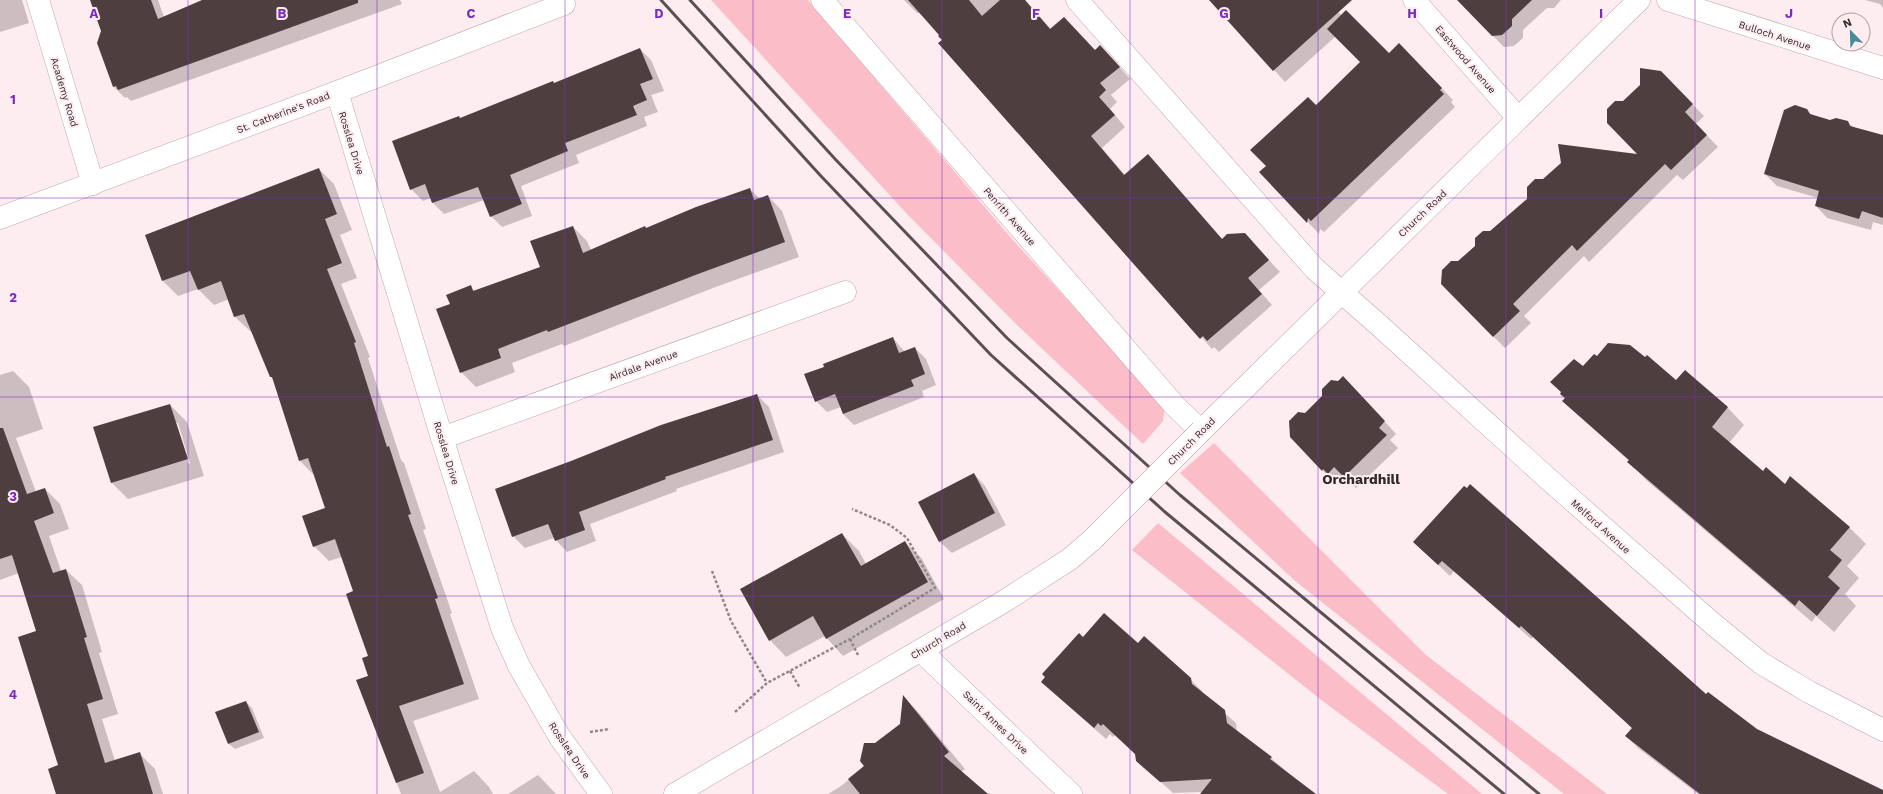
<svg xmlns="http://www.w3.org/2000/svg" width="1883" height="794" font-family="'Work Sans',sans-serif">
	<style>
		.green { fill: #fbbdc8 }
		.shadow { fill: #0003; fill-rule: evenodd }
		.building { fill: #4e3e40 }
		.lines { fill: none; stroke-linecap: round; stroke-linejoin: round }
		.minor-casing { stroke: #bba7aa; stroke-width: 23 }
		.path { stroke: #938788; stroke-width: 2.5; stroke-dasharray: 3 2; stroke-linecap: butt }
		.minor { stroke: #fff; stroke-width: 22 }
		.rail { stroke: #5a5051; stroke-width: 3 }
		.minor-bridge-casing { stroke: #bba7aa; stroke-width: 23; stroke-linecap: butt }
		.minor-bridge { stroke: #fff; stroke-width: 22 }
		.grid { fill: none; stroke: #7b2cbf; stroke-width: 1; stroke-opacity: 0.55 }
		.labels { text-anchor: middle; stroke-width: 4; stroke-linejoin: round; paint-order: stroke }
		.street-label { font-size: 10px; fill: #31292a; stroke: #feedf0 }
		.district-label { font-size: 14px; font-weight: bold; fill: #31292a; stroke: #feedf0 }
		.grid-label { font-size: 13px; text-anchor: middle; font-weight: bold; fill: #7b2cbf; stroke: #feedf0; stroke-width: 4; stroke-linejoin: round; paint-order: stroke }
	</style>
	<rect width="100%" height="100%" fill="#feedf0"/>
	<g class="green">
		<polygon points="711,0 808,0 1012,239 1165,407 1163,421 1143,444 1016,324 907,214"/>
		<polygon points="1214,443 1426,655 1607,794 1564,794 1294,580 1180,473"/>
		<polygon points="1158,523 1482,794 1448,794 1324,702 1132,550"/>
	</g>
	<g class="shadow">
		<polygon points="0,0 22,0 29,23 0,32"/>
		<polygon points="92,0 158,0 164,17 204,0 400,0 402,4 131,101 127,97 125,98 114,87 98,43 102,31"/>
		<polygon points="904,0 1025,0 1051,29 1111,57 1130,79 1111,95 1117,102 1110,109 1125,127 1102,148 1125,175 1148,155 1223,240 1245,234 1280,272 1259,290 1272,305 1219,352 1214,347 1212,349 943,40 941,35 921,13 917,13"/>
		<polygon points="1211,0 1328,0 1342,16 1389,54 1411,56 1453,100 1451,102 1455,107 1324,232 1320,229 1319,234 1261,172 1316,106 1362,62 1336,36 1285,82"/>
		<polygon points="1458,0 1561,0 1554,8 1547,8 1523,30 1523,38 1514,46 1504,47"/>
		<polygon points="1865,0 1883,0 1883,8 1880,4"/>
		<polygon points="640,49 651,60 664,91 651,95 658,112 644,117 647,126 576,155 579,163 521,186 532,216 502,227 491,216 484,200 444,214 433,203 431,198 423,201 411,189 461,119 554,84"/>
		<polygon points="1672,84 1704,116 1696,124 1718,147 1683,180 1677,175 1589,262 1584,256 1524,316 1531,323 1505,348 1493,336 1458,262 1528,199 1543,180 1639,156 1623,102"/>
		<polygon points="1806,110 1813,116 1830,121 1848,122 1854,128 1883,136 1883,225 1873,222 1871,230 1827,218 1816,206 1818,198 1777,186 1765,174"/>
		<polygon points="319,169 334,184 352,230 340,235 357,278 341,284 370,357 368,358 401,460 404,463 426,529 423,530 452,613 450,614 479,699 413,721 440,792 474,771 489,787 493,794 401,794 358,680 369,676 370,657 355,592 342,557 329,561 314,546 326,509 315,476 300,461 275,381 271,377 252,331 251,332 235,317 229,299 214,305 198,289 178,296 163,281 146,236"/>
		<polygon points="750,189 760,199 768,196 782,211 799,257 713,288 564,346 562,344 512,363 515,372 476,387 461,372 451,304 470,286 476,292 541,267 573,227 587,241 591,250"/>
		<polygon points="893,338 905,352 915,348 926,359 936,385 922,391 924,397 854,425 843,414 841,407 827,412 816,401 825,367"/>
		<polygon points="1583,368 1676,381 1685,372 1728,408 1744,425 1729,443 1763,472 1849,527 1866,544 1847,566 1859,578 1845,594 1856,606 1834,632 1816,616 1812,622 1645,479 1629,461 1563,401"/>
		<polygon points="13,371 29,387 43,429 16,438 36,492 45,489 60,504 69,529 49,536 61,571 66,570 82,585 102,652 99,653 118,714 102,719 115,761 140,754 155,769 163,794 57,794 59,766 37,632 19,573 0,580 0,375"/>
		<polygon points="1355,389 1396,434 1390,440 1398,448 1356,488 1346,478 1340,484 1335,480 1334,482 1322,470 1305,414"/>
		<polygon points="757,395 769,407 784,452 676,489 677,491 590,524 596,541 567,552 554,538 525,548 513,536"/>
		<path d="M170,405l17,17 17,54 -76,23 -17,-17zM176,423h2l12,40 -2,1z"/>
		<polygon points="974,474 985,486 1006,525 952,553 940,542 919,503"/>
		<polygon points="842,534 859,551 866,564 905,542 922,559 944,599 843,656 825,636 786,657 770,640"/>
		<polygon points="1414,542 1706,696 1757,730 1883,791 1883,794 1698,794 1638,748 1626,736 1633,729 1533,637 1531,639 1454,571 1450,576"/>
		<polygon points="1083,638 1138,644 1190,679 1202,691 1203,694 1236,723 1237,732 1271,758 1312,794 1202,794 1203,792 1173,793 1137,761 1136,754 1115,735 1113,737 1110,734 1106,739 1054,693"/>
		<polygon points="904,697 919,713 965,769 961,772 984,792 991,794 828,794 841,786 866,766 876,744 900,724"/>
		<polygon points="246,702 252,708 264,738 235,749 229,744"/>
		<polygon points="538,775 556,794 508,794"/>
	</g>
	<g class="building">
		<polygon points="90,0 151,0 158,19 202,0 358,0 358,3 118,90 116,86 113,87 97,43 101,31"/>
		<polygon points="908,0 969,0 982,16 1000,0 1025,0 1050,29 1064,17 1095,50 1100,45 1120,67 1100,83 1106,90 1099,97 1115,115 1091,136 1124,175 1148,154 1222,239 1227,234 1245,233 1269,260 1248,278 1262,294 1207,341 1203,336 1200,339 938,43 942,40 938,36 939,35"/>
		<polygon points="1209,0 1352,0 1273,71"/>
		<polygon points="1457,0 1532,0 1512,19 1512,26 1502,35 1492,36"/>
		<polygon points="1346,10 1389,53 1399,43 1442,88 1440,90 1444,94 1311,221 1308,218 1307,223 1259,172 1266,166 1250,150 1308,97 1316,105 1360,62 1327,29"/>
		<polygon points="640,48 653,79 640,84 647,100 633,106 637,115 565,143 568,151 510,175 522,204 490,217 478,187 432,203 425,184 410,190 392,141 459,116 460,118 553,81 554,83"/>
		<polygon points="1640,68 1661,71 1693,104 1685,112 1707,135 1671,170 1665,164 1577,251 1572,245 1513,304 1520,311 1493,337 1441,284 1442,270 1451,261 1458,261 1466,254 1475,246 1475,238 1483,231 1490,231 1527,199 1527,187 1535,179 1543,179 1561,163 1558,144 1637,154 1607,123 1607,109 1615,101 1623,101 1640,85"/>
		<polygon points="1795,105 1807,109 1810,114 1830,120 1836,118 1848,121 1850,126 1883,135 1883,218 1862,211 1859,219 1815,206 1819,191 1764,174 1784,110"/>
		<polygon points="319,168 337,214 325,219 342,263 327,269 356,342 354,343 387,447 389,446 411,514 408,515 438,598 435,599 464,684 399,706 424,773 396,783 356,680 368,676 362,658 368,656 346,594 353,591 335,539 313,547 302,516 325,508 308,458 299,461 272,377 270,377 244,314 234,317 221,281 198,290 190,271 162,281 145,235"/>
		<polygon points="750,188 754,200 768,195 785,242 698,274 548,332 547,330 498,349 501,358 460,373 436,309 450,304 446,295 471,285 473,291 540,267 530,241 573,226 583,253 645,226 646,228 696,207"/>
		<polygon points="893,337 899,353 915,347 925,374 911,380 914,386 843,414 835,394 815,402 804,374 824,367 823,364"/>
		<polygon points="1608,343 1630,345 1645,357 1647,355 1676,380 1685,370 1728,407 1712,427 1763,471 1766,467 1785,484 1790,476 1850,527 1830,550 1842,560 1828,577 1840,588 1817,616 1799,600 1795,606 1627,462 1629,460 1562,401 1565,398 1560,394 1561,392 1550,382 1574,359 1583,366 1594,354 1597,356"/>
		<polygon points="1343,376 1385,421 1379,428 1387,435 1344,477 1334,467 1328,474 1323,469 1322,471 1290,437 1289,421 1298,412 1305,413 1322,396 1322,389 1331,380 1338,381"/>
		<polygon points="757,394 773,440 665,477 666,479 579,512 585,530 555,541 548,524 512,537 495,489 571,461 661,425"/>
		<polygon points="170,404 188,459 111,483 93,427"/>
		<polygon points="0,428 3,428 27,494 45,488 54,513 34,521 53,573 66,569 87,637 84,638 103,699 87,704 105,763 140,752 153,794 56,794 48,769 58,765 18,637 36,631 12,555 0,559"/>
		<polygon points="974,473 995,513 939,542 918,502"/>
		<polygon points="1470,484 1706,694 1708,692 1757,729 1883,790 1883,794 1700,794 1625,736 1632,728 1521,626 1519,628 1442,561 1438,565 1413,542 1464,486 1467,488"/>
		<polygon points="842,533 861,566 905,541 928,582 826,639 813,616 769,641 740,589"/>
		<polygon points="1104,613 1138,643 1144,636 1191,678 1192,684 1225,710 1227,723 1272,757 1270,759 1316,794 1200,794 1212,779 1160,782 1136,761 1135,754 1103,724 1101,726 1098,723 1094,728 1041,682 1045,677 1042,674 1079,633 1083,637"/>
		<polygon points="903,695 949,752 944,756 988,794 860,794 848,779 864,766 860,761 864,743 875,743 900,724"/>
		<polygon points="246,701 259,732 228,744 215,712"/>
	</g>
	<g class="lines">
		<g class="minor-casing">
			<g id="minor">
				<polyline points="38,0 93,184"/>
				<polyline points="822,0 1150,377 1175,406 1201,431 1639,0"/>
				<polyline points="1077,0 1315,269 1380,326 1546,477 1713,624 1761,663 1809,692 1883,730"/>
				<polyline points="1414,0 1518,118"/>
				<polyline points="1668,0 1883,68"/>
				<polyline points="337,92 442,438 502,628 519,666 559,736 601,794"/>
				<polyline points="0,218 337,92 564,4"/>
				<polyline points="442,438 845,292"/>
				<polyline points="921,651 1071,794"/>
				<polyline points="675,794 1003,602 1070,559 1093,539"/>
			</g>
		</g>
		<g class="path">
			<polyline points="712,571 731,621 767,683"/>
			<polyline points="850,639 858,655"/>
			<polyline points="790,671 800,688"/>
			<polyline points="735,712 767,683 850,639 935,588 907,538 890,525 852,509"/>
			<polyline points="590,732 610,729"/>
		</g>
		<use href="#minor" class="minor"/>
		<g class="rail">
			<polyline points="661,0 820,175 991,355 1165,512 1504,794"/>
			<polyline points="690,0 836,160 1007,338 1180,495 1539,794"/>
		</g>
		<g class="minor-bridge-casing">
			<polyline id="minor-bridge" points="1093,539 1201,431"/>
		</g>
		<use href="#minor-bridge" class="minor-bridge"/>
	</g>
	<path class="grid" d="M188,0v794M377,0v794M565,0v794M753,0v794M942,0v794M1130,0v794M1318,0v794M1506,0v794M1695,0v794M0,198h1883M0,397h1883M0,596h1883"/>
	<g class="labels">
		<g class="street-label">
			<text transform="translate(1775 35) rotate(18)" y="4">Bulloch Avenue</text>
			<text transform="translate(1466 59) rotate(49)" y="4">Eastwood Avenue</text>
			<text transform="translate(65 92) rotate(73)" y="4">Academy Road</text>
			<text transform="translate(283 112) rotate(-21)" y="4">St. Catherine's Road</text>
			<text transform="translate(352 143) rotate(73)" y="4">Rosslea Drive</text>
			<text transform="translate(1422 213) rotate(-44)" y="4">Church Road</text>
			<text transform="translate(1010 216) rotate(49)" y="4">Penrith Avenue</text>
			<text transform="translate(643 365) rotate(-20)" y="4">Airdale Avenue</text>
			<text transform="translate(1191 441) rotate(-45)" y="4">Church Road</text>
			<text transform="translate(447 453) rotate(73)" y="4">Rosslea Drive</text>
			<text transform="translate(1601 526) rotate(42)" y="4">Melford Avenue</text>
			<text transform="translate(938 640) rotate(-31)" y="4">Church Road</text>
			<text transform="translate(996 722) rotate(44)" y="4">Saint Annes Drive</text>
			<text transform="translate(570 750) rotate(56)" y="4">Rosslea Drive</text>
		</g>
		<g class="district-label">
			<text x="1361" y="484">Orchardhill</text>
		</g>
	</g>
	<g class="grid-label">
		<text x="94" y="18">A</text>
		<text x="282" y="18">B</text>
		<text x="471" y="18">C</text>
		<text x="659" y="18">D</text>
		<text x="847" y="18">E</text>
		<text x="1036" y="18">F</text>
		<text x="1224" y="18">G</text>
		<text x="1412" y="18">H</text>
		<text x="1601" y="18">I</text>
		<text x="1789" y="18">J</text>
		<text x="13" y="104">1</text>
		<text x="13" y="302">2</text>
		<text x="13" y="501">3</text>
		<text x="13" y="699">4</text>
	</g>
	<g transform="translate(1851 32) rotate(337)"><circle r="19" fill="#feedf0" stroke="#ac9fa1"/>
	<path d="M0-3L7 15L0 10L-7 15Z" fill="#488c9a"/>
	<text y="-6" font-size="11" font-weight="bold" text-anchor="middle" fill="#31292a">N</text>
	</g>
</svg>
